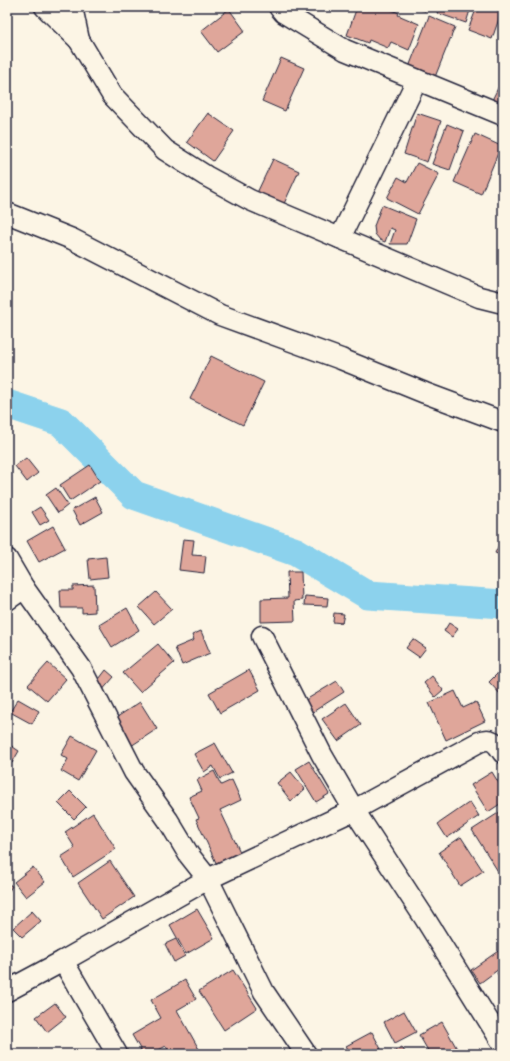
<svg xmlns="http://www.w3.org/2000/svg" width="510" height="1061" font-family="Caveat,sans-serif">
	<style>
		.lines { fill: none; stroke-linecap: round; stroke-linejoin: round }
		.river { stroke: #8cd2ed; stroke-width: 29 }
		.building { fill: #dfa69a; stroke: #22223b }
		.minor-casing { stroke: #22223b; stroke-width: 23 }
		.minor { stroke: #fcf5e5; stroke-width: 20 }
	</style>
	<rect width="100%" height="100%" fill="#fcf5e5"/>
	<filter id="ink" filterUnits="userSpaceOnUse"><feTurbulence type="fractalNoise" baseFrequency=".025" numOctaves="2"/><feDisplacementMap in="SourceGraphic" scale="8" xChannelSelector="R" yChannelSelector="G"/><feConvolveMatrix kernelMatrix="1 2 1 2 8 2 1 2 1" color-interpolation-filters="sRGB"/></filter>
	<g filter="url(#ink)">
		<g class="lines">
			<polyline class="river" points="7,404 61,422 134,495 296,552 368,595 503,604"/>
		</g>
		<g class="building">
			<polygon points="357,7 385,7 399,13 398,15 419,24 409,50 391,42 388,48 369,40 368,43 347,35"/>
			<polygon points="413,7 427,7 425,11"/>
			<polygon points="439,7 471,7 466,23 437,13"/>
			<polygon points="477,7 503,7 492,39 468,30"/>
			<polygon points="229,9 245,31 217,52 201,31"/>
			<polygon points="429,16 455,27 435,77 409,67"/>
			<polygon points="281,58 304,68 285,111 262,101"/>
			<polygon points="503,78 503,105 492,100"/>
			<polygon points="208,113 234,131 213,161 187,142"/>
			<polygon points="417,113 441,121 427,162 404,154"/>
			<polygon points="447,124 464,131 450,170 432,164"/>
			<polygon points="475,134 501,146 481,194 454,182"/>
			<polygon points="273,159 299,171 282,208 256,195"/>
			<polygon points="417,163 439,174 418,214 387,198 398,177 407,182"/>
			<polygon points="382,205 416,219 407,244 390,244 395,230 390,228 385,242 380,240 375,234 374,226"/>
			<polygon points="211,356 264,382 243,425 190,399"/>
			<polygon points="26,458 38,473 27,482 15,466"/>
			<polygon points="90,465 100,481 70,501 60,485"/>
			<polygon points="56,488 68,505 58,513 46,495"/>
			<polygon points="95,497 103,512 80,525 72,510"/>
			<polygon points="40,507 49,520 40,525 32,512"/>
			<polygon points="53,526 65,548 39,562 27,541"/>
			<polygon points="503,537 503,556 495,553"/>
			<polygon points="183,539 194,540 192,555 206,556 204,573 179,570"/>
			<polygon points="106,557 108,577 90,579 88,559"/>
			<polygon points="287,572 301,572 302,600 294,601 295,621 261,622 261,599 288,598"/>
			<polygon points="94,585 95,612 82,613 82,608 61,608 60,590 73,590 73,586"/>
			<polygon points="156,592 172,609 154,624 139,607"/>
			<polygon points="305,596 328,598 327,606 304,605"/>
			<polygon points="127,608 139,630 112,647 99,625"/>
			<polygon points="334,613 344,614 342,623 333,622"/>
			<polygon points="449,623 458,629 452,637 444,631"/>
			<polygon points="201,631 210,653 182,665 175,648 194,640 192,635"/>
			<polygon points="413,639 426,648 419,657 406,648"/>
			<polygon points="158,644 174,663 140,692 123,673"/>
			<polygon points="48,663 66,679 47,701 28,685"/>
			<polygon points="106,670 114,677 100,693 93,687"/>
			<polygon points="249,670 260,690 220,713 209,693"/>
			<polygon points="499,672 503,677 503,697 489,682"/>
			<polygon points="432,676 443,690 435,697 424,683"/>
			<polygon points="337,681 344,692 311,713 304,701"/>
			<polygon points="455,691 463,708 476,702 485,721 446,740 429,703"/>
			<polygon points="18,699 39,711 32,724 10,712"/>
			<polygon points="140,702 157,729 131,746 114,719"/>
			<polygon points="346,703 361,725 338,741 322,719"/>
			<polygon points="72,736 96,750 78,781 61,771 68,759 61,755"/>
			<polygon points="7,743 19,751 12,763 7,760"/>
			<polygon points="215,743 232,773 220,779 213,766 204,772 194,754"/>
			<polygon points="309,761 329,794 316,802 296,769"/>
			<polygon points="214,771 221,785 232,780 241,800 220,810 241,854 217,865 196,819 199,818 189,797 202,791 197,780"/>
			<polygon points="291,772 305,789 291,801 277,783"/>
			<polygon points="492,772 503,790 503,802 488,812 471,785"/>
			<polygon points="70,791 86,807 74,819 58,803"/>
			<polygon points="470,802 479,816 447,838 438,824"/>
			<polygon points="503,810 503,870 499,873 472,830"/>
			<polygon points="93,813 116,849 73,877 61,857 75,848 65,832"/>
			<polygon points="461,837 483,871 460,886 439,852"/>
			<polygon points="110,861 134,897 102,919 78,883"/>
			<polygon points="33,867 45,882 26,897 14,882"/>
			<polygon points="7,883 12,886 7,894"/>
			<polygon points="197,909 214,938 186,954 170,925"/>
			<polygon points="32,911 41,921 22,937 13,928"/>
			<polygon points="176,939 185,956 174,962 165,944"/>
			<polygon points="501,949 503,952 503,966 480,983 471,970"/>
			<polygon points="7,957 11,957 13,974 7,975"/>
			<polygon points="233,970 257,1008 224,1030 199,991"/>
			<polygon points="503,970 503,982 497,973"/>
			<polygon points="185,980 196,999 177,1010 200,1051 194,1054 170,1054 166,1046 151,1054 143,1054 132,1035 161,1018 151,1000"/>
			<polygon points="55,1003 66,1017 47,1032 36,1017"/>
			<polygon points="404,1011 416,1032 395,1043 384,1022"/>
			<polygon points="442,1022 460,1054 430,1054 419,1035"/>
			<polygon points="372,1032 381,1049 371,1054 351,1054 346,1046"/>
			<polygon points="402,1047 406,1054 391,1054 391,1053"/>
		</g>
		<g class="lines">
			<g class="minor-casing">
				<g id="minor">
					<polyline points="45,7 79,40"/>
					<polyline points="72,7 79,40 112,95 165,150 206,176 250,200 479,297 503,303"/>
					<polyline points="279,7 284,13 345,50 503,115"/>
					<polyline points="7,213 72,239 220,315 341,359 425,393 503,422"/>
					<polyline points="340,238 417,80"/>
					<polyline points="7,559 24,588 81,668 134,772 168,820 189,855 208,879 264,992 306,1054"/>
					<polyline points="7,600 24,588"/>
					<polyline points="262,636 322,755 354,810 424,917 503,1044"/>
					<polyline points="63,961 117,1054"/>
					<path d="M7,991l56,-30 145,-82 146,-69 125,-68c12,-5 17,0 24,11"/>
				</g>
			</g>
			<use href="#minor" class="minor"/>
		</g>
	</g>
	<rect width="510" height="1061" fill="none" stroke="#fcf5e5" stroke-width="24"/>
	<rect x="12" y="12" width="486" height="1037" fill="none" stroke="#22223b" stroke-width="1.5" filter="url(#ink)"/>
</svg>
